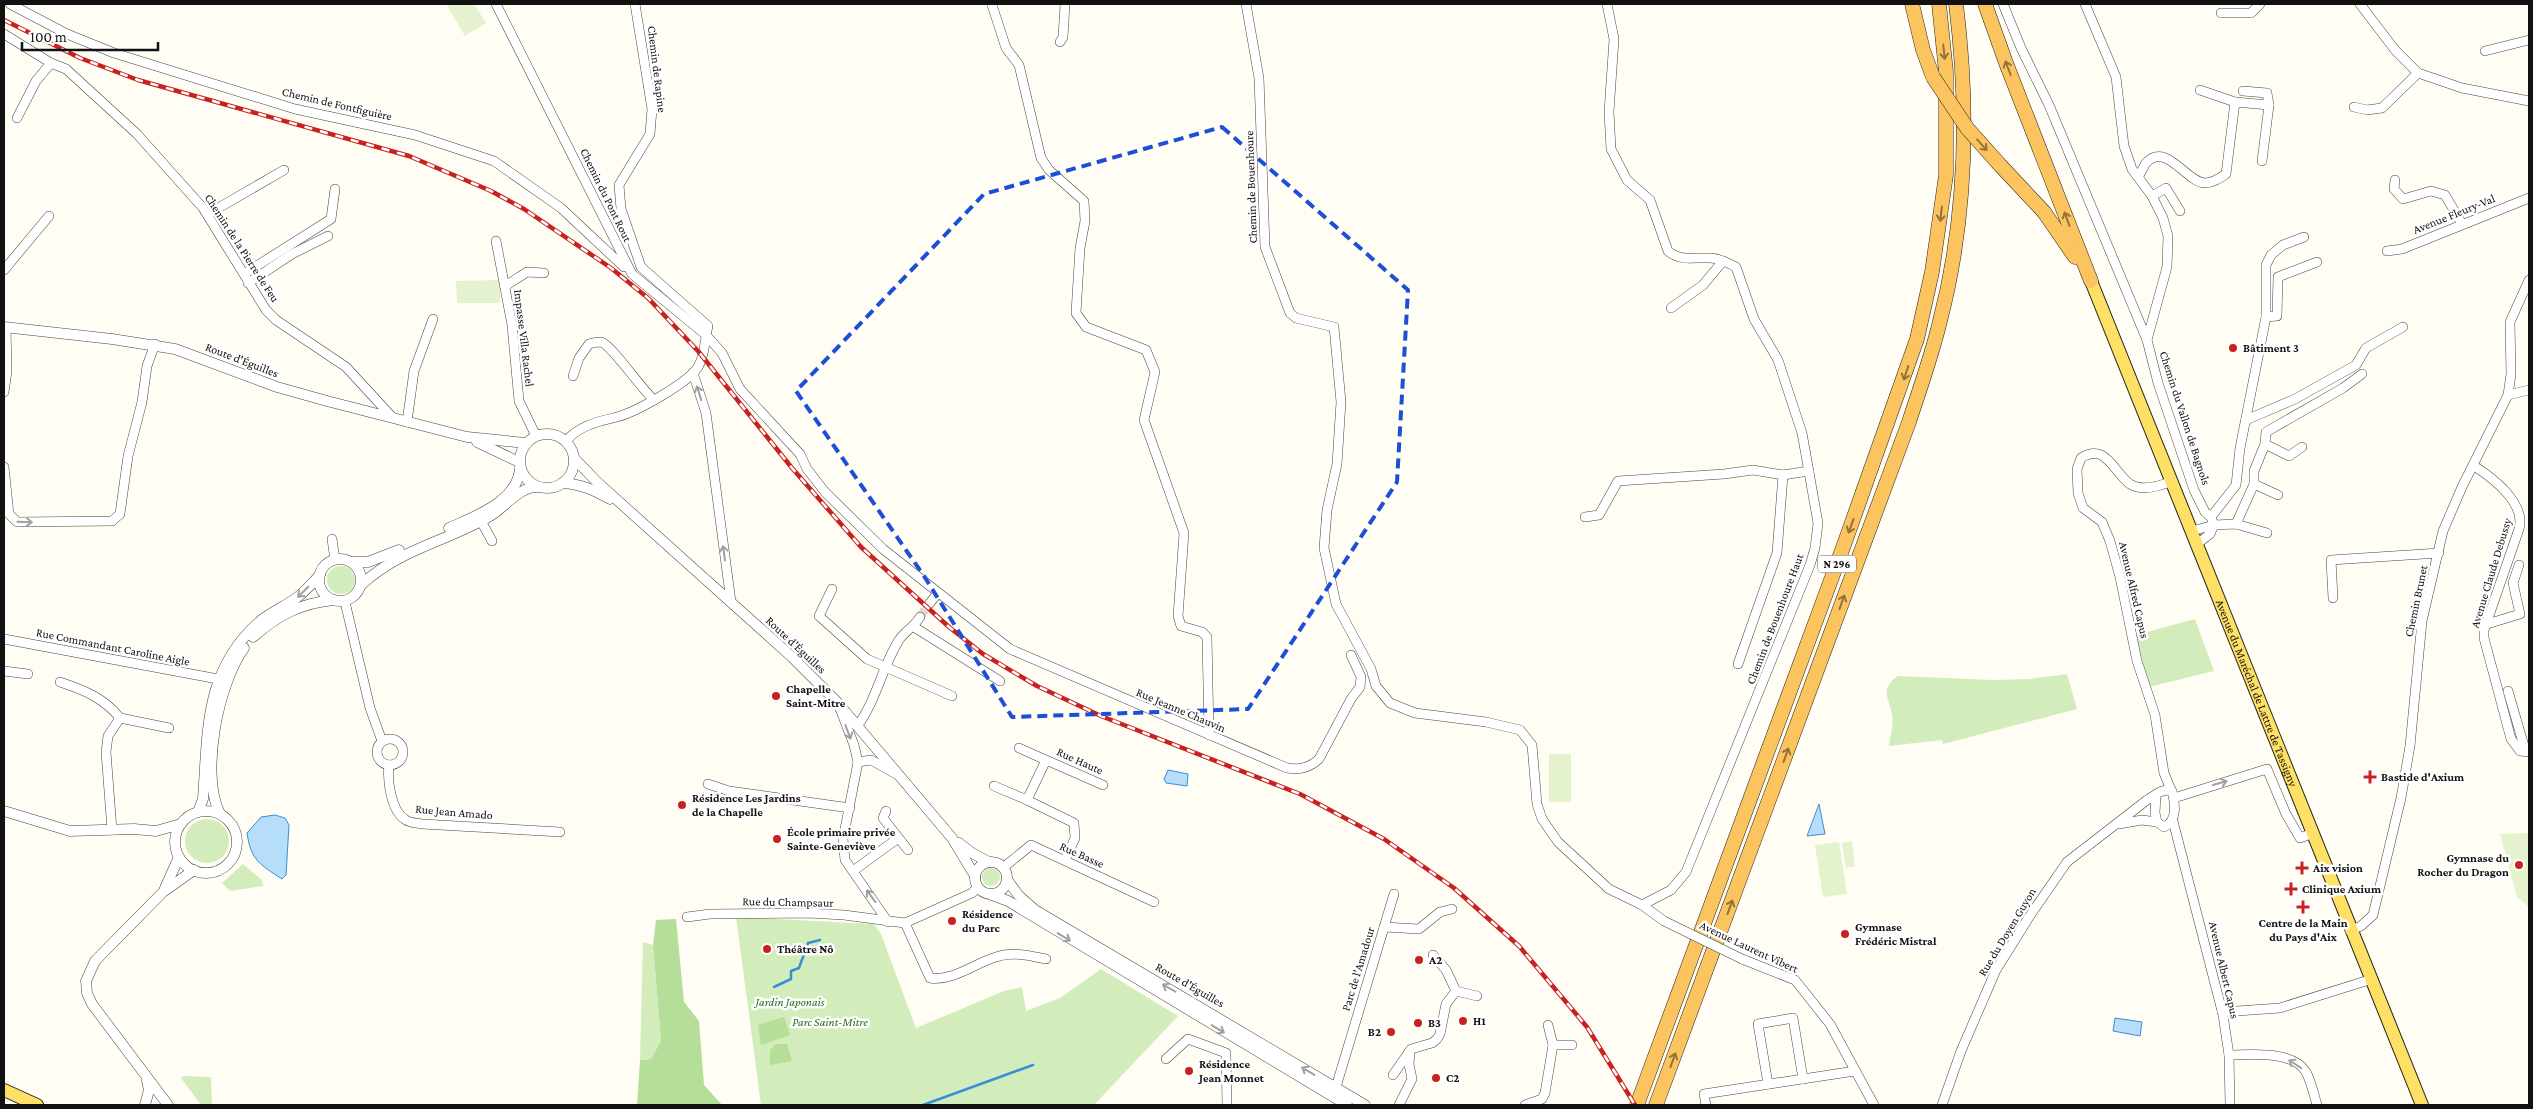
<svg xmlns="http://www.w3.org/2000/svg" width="2533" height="1109" font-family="'Crimson Pro',serif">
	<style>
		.green { fill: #d2edbb }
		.forest { fill: #b5de99 }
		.pitch { fill: #e4f3cd }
		.water { fill: #b6ddf9; stroke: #398fd4 }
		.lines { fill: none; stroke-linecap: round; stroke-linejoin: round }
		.stream { stroke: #398fd4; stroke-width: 2.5 }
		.minor-tunnel { stroke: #dbdad2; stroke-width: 9; stroke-dasharray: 9 4.5; stroke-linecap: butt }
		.minor-casing { stroke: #444; stroke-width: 10 }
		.tertiary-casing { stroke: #444; stroke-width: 11 }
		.primary-casing { stroke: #222; stroke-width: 14 }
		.trunk-casing { stroke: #222; stroke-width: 15 }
		.minor { stroke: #fff; stroke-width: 9 }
		.tertiary { stroke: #fff; stroke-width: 10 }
		.primary { stroke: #fee065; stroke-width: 12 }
		.trunk { stroke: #fcc45e; stroke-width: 14 }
		.rail-casing { stroke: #c92020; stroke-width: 4.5 }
		.rail { stroke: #fff; stroke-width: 2.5; stroke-dasharray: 8; stroke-linecap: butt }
		.minor-bridge-casing { stroke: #444; stroke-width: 10; stroke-linecap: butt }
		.trunk-bridge-casing { stroke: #222; stroke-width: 15; stroke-linecap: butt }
		.minor-bridge { stroke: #fff; stroke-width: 9 }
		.trunk-bridge { stroke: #fcc45e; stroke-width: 14 }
		.oneway { stroke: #92733b }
		.oneway2 { stroke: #a0a0a0 }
		.marked { fill: none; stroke: #1d4ed8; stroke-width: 4; stroke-dasharray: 10 6; stroke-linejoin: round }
		.poi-dot { fill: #c92020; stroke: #fff; stroke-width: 2 }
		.labels { text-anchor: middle; stroke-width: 5; stroke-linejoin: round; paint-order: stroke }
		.shield { fill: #fff; stroke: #585858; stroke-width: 1 }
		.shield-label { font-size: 11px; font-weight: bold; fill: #111 }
		.street-label { font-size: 12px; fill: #111; stroke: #fff }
		.poi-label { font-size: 12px; font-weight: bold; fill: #111; stroke: #fff; text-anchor: start }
		.park-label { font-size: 12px; font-style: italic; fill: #296d1c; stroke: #fff }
	</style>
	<rect width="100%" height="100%" fill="#fffdf4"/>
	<g class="green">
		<circle cx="341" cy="580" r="14"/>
		<polygon points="2195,619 2214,671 2149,687 2136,635"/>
		<path d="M2067,674l10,35 -134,35 -1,-4 -53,6c1,-9 5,-22 3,-32 -3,-16 -13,-25 6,-38l95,4 36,-1z"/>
		<circle cx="207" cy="841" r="22"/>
		<polygon points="243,864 262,880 263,886 230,891 222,883"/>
		<circle cx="991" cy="877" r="9"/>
		<polygon points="736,917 874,924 881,934 916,1028 1004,991 1022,987 1026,1011 1060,998 1101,969 1178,1016 1094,1105 761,1105"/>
		<polygon points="643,942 653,945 661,1041 651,1059 640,1060"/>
		<polygon points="184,1076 211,1077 212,1105 201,1105 181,1078"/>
	</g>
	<g class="forest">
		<polygon points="676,919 684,1002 699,1021 704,1085 722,1105 637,1105 640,1060 651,1059 661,1041 653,945 656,920"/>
		<polygon points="784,1017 790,1035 761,1045 758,1025"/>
		<polygon points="776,1044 787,1044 792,1061 770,1065 770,1050"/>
	</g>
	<g class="pitch">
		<polygon points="446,4 474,4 486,23 465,36"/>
		<polygon points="500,280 500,303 457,303 456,281"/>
		<rect x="1549" y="754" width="22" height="48"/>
		<polygon points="2529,833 2529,907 2517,897 2500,834"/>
		<polygon points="1852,841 1855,866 1846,868 1842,843"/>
		<polygon points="1839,842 1847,894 1823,897 1815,845"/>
	</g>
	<g class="water">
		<polygon points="1168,770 1188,774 1187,786 1166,783 1164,779"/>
		<polygon points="1819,804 1825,834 1807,836"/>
		<path d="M275,815l10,3 4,7 -3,50 -4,4c-23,-15 -31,-19 -35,-46l14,-16z"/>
		<polygon points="2115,1018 2142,1022 2140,1036 2113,1031"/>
	</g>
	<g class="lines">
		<g class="stream">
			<polyline points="774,987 791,979 791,971 799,968 808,943 820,940"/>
			<polyline points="923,1105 1033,1065"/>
		</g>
		<polyline class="minor-tunnel" points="920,617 929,604"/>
		<g class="minor-casing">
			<g id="minor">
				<polyline points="10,4 67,34 114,53 295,109 415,135 494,161 561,208 624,267"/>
				<path d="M496,4l136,270 74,61 16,18 18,36 60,65 7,15 18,23 58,57 127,100 277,119c13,2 22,0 32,-9l32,-60 9,-12 1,-10 -10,-22"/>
				<polyline points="1246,4 1259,78 1265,247 1290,313 1296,318 1334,327 1341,402 1337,464 1327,510 1324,548 1336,604 1371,669 1376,686 1390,703 1415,713 1486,722 1520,730 1532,745 1537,804 1542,819 1558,842 1609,889 1642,905 1664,921"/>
				<path d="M1607,4l7,35 -5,73 2,37 16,31 23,20 18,51c13,11 26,6 42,7 9,0 18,5 26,9l18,52 24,41 24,73 16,90 -3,25 -5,17 -124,307 -15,18 -29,15"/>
				<polyline points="2003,4 2021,48 2049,105 2147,340"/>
				<polyline points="2085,4 2116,77 2124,146 2132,169 2152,196 2163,218 2168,236 2167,267 2147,340 2158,383 2194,490 2205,512 2211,517 2214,525 2236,524 2267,533"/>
				<polyline points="2360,4 2395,50 2418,73 2462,88 2529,101"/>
				<polyline points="992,5 1006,48 1019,65 1041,158 1049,170 1084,201 1085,221 1080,248 1076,313 1086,327 1146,350 1155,372 1144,420 1184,533 1178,616 1181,626 1202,632 1207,637 1209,735"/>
				<polyline points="2221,13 2251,13 2260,4"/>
				<polyline points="4,34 51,63 66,69 137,134 203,208 266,310 276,320 346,367 393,418"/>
				<polyline points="1060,42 1063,37 1065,4"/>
				<polyline points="2485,51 2529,40"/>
				<polyline points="2243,91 2267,93 2269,105"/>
				<polyline points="2235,102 2269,105 2262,161"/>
				<polyline points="2354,107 2367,110 2382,108 2418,73"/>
				<polyline points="17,118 36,81 51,63"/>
				<path d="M2138,177c3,-4 5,-10 8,-14 20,-22 41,20 59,20 8,0 15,-5 21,-9l9,-72 -35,-12"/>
				<polyline points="2395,180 2394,189 2403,199 2431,191 2445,195 2462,224"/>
				<polyline points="2152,196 2166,188 2180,211"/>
				<polyline points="208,214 284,170"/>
				<polyline points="496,241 512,325 519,401 536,436"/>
				<polyline points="2387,251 2402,249 2529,198"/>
				<polyline points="4,270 49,216"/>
				<polyline points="244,274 331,219 335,189"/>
				<polyline points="248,283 292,254 328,236"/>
				<polyline points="505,286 527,272 544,273"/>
				<polyline points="1671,308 1703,285 1723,261"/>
				<polyline points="2266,317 2277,316 2278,277 2317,262"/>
				<polyline points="693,373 706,413 731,602"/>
				<path d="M573,376l6,-18 10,-14c3,-1 9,-2 12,-2 10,2 41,48 53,58"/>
				<polyline points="4,392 7,371 6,328"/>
				<polyline points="2508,395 2529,390"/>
				<polyline points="2246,420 2295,399 2356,365 2366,348 2403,327"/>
				<polyline points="407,422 414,371 433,319"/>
				<path d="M566,441c14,-16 31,-19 51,-24 19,-5 71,-34 81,-50 7,-11 7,-29 10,-41l-67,-59 -20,-58 -2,-24 31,-51 2,-25 -17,-105"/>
				<polyline points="2265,444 2266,432 2343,388 2362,374"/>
				<path d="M2474,466c19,12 52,37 45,63l-35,101v8l27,101 9,12 9,1"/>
				<polyline points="4,467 9,514 17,522 112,521 120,514 128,456 142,402 147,366 155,344"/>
				<polyline points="2254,484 2254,471 2265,444 2289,456 2302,447"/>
				<polyline points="1585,517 1599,515 1618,481 1724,474 1753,470 1783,475"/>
				<polyline points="2211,517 2236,485 2240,448 2266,317 2266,265 2271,255 2283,245 2304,237"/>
				<polyline points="481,521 492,541"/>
				<polyline points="2236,524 2254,484 2278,495"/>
				<polyline points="2192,531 2214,525 2210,534 2197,544"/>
				<polyline points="332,539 335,560"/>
				<polyline points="832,589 819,616 867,659 952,696"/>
				<polyline points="2333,598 2331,560 2439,553"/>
				<polyline points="345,602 370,708 382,741"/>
				<polyline points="929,604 938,593"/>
				<polyline points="2487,624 2520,614 2513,583 2519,565"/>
				<polyline points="914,627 1000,681"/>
				<polyline points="4,639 218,679"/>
				<polyline points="1738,664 1777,553 1783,475 1809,471"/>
				<polyline points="4,671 28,674"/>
				<path d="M60,682c24,8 44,16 60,36l-12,18 -2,16 6,78"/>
				<polyline points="2508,691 2524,746 2529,752"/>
				<polyline points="839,706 854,745 858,762 843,839 845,860 888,922"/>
				<polyline points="120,718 169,728"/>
				<path d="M858,725c19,-26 24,-58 41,-85 6,-9 15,-13 21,-23"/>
				<circle cx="390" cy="752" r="13"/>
				<polyline points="1019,748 1046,760"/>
				<polyline points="858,762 871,760 896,774"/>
				<path d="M389,765c-2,15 2,47 17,55 4,3 11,3 16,4l138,8"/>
				<polyline points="708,784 729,791 850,808"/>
				<polyline points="994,786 1027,800"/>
				<path d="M2171,790l-7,-17 -9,-58 -18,-54 -17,-84 -10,-36 -8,-19 -19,-14 -5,-15 -1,-24 4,-11c25,-16 32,14 49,26 12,8 30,2 42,-3"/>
				<polyline points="2174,798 2267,769 2286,814 2300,838 2313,833"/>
				<polyline points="886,811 883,818 908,850"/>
				<polyline points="2173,821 2223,1015 2229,1055 2230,1105"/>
				<polyline points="2119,824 2142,820 2157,822"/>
				<polyline points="1065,860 1075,838 1074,823 1027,800 1046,760 1103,785"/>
				<polyline points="1004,867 1031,845 1154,902"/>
				<polyline points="853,871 897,839"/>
				<polyline points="687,917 710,914 808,913 844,915 905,923 972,893 978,887"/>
				<path d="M905,923l25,55c22,4 45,-15 66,-21 16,-6 34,-1 50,2"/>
				<polyline points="1384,927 1419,929 1440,912 1452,909"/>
				<polyline points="2350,931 2361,926 2373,915 2401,798 2410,746 2422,621 2443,531 2462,487 2508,395 2511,374 2510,322 2529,280"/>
				<polyline points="1433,955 1446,970 1456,991 1477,996"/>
				<polyline points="1742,959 1795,980 1830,1024 1874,1105"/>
				<polyline points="2222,1012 2280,1008 2372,979"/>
				<polyline points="1553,1045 1572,1045"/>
				<path d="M2229,1055c21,0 64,-5 77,17 5,9 8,23 11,33"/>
				<polyline points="1166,1059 1188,1039 1226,1053 1227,1105"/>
				<polyline points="1393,1075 1411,1049 1432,1043 1437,1039 1440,1034 1446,1004 1456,991"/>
				<polyline points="1768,1084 1758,1024 1793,1018 1803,1079"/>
				<polyline points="1336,1087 1394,894"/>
				<polyline points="1399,1105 1412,1079 1409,1064 1410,1051"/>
				<polyline points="1525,1105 1542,1099 1545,1093 1553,1045 1548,1025"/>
				<polyline points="1706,1105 1704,1094 1855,1071"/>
				<path d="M1942,1105l19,-54 35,-81 33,-53 38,-55 80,-62c9,-5 15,-12 25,-9 3,13 6,30 -8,36l-7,-5 -2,-9 1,-18"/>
			</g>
		</g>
		<g class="tertiary-casing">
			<g id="tertiary">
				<polyline points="4,327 112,339 175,349 277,387 327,401 467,437 526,443"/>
				<circle cx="547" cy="461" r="27"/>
				<polyline points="477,442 519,462"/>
				<polyline points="574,458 597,482 792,657 837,702 952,838 975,876"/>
				<path d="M562,483c19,1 32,7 48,16"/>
				<path d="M449,528c27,-12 69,-27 71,-60"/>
				<circle cx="340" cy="580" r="21"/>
				<polyline points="351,562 368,562 399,550"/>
				<path d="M361,585c40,-37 85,-43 129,-69 15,-9 30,-30 48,-29"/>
				<path d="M253,637c25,-22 48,-34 81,-37"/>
				<polyline points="4,811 70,831 134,829 156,831 181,824"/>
				<circle cx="206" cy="842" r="31"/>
				<path d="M198,812l5,-13c5,-68 1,-128 56,-177 11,-9 24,-15 36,-23 9,-6 17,-16 25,-24"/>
				<path d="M220,814c-20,-40 -2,-130 24,-166"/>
				<polyline points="959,843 972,853 989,862"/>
				<circle cx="991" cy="878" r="16"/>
				<polyline points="1008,881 1019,896 1035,910 1365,1105"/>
				<polyline points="165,888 179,857"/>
				<polyline points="992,895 1008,901 1347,1105"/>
				<polyline points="145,1105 149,1090 147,1081"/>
				<polyline points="168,1105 92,1004 87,993 86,981 95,961 163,892 194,870"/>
			</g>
		</g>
		<g class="primary-casing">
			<g id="primary">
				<path id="s1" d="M2091,281l331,824"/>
				<polyline points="4,1090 37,1105"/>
			</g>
		</g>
		<g class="trunk-casing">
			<g id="trunk">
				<polyline points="1912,4 1923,50 1933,77"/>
				<polyline points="1985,4 2006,63 2091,281"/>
				<polyline points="1999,164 2044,212 2075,257"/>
				<polyline points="1637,1105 1845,542 1917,339 1932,272 1946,175 1946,72 1939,4"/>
				<path d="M1656,1105l253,-683c11,-34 23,-67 31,-101 27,-104 29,-212 16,-317"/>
			</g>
		</g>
		<use href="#minor" class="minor"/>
		<use href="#tertiary" class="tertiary"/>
		<use href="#primary" class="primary"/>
		<use href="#trunk" class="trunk"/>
		<g class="rail-casing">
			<polyline id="rail" points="4,20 80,58 138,80 409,156 491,191 524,209 611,268 648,298 698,351 792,468 861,547 949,627 983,654 1037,686 1101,716 1300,794 1384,839 1454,888 1519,946 1587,1027 1635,1105"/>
		</g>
		<use href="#rail" class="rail"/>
		<g class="minor-bridge-casing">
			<polyline id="minor-bridge" points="1664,921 1742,959"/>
		</g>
		<g class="trunk-bridge-casing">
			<polyline id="trunk-bridge" points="1933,77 1967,128 1999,164"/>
		</g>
		<use href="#minor-bridge" class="minor-bridge"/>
		<use href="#trunk-bridge" class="trunk-bridge"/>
	</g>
	<defs><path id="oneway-shaft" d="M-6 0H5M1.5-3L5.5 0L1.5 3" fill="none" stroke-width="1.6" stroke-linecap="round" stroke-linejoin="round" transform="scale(1.25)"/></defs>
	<g class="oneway">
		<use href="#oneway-shaft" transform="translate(1944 52) rotate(84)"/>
		<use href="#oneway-shaft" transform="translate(2008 68) rotate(-111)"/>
		<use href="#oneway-shaft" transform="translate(1982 145) rotate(48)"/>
		<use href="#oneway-shaft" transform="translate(1941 214) rotate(97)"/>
		<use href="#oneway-shaft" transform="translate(2067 219) rotate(-110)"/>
		<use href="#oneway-shaft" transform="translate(1906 373) rotate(108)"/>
		<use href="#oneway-shaft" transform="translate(1851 526) rotate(110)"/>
		<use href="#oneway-shaft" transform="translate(1842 602) rotate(-70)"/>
		<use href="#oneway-shaft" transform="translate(1786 755) rotate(-70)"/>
		<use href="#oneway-shaft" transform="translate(1730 907) rotate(-70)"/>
		<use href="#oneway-shaft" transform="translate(1673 1060) rotate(-70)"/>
	</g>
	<g class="oneway2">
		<use href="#oneway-shaft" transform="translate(699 393) rotate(-108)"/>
		<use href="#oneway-shaft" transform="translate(25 522) rotate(2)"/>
		<use href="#oneway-shaft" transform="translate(724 553) rotate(-98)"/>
		<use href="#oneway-shaft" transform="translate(303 592) rotate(136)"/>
		<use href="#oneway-shaft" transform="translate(848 732) rotate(69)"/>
		<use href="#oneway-shaft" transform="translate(2220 783) rotate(-16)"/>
		<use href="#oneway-shaft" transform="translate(871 896) rotate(-126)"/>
		<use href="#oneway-shaft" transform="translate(1064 937) rotate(31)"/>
		<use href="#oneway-shaft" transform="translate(1169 988) rotate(-150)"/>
		<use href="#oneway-shaft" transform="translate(1218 1029) rotate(31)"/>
		<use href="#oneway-shaft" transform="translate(2295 1064) rotate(-146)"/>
		<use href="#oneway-shaft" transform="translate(1308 1071) rotate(-149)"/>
	</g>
	<path class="marked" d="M1222,127l186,163 -11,192 -149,227 -236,8 -88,-141 -128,-185 188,-197z"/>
	<g class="poi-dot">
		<circle cx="2233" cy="348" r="5"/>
		<circle cx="776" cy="696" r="5"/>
		<path d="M2367.5 769.5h5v5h5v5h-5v5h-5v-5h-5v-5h5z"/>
		<circle cx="682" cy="805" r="5"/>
		<circle cx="777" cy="839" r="5"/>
		<circle cx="2519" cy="865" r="5"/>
		<path d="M2299.5 860.5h5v5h5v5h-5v5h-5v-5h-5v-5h5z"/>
		<path d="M2288.5 881.5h5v5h5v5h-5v5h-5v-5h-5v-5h5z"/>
		<path d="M2300.5 899.5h5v5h5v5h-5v5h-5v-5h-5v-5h5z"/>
		<circle cx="952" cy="921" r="5"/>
		<circle cx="1845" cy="934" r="5"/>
		<circle cx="767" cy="949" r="5"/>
		<circle cx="1419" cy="960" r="5"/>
		<circle cx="1463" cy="1021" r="5"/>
		<circle cx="1418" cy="1023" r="5"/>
		<circle cx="1391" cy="1032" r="5"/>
		<circle cx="1189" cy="1071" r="5"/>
		<circle cx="1436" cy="1078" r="5"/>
	</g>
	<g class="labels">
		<rect class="shield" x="1818" y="555.5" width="38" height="17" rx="4"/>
		<g class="shield-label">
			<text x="1837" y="568">N 296</text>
		</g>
		<g class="street-label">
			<text transform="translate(657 69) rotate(83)" y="4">Chemin de Rapine</text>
			<text transform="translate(337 104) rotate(13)" y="4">Chemin de Fontfiguière</text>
			<text transform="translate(1251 187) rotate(-92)" y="4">Chemin de Bouenhoure</text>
			<text transform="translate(606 195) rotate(64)" y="4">Chemin du Pont Rout</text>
			<text transform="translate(2454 214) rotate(-22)" y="4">Avenue Fleury-Val</text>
			<text transform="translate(242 248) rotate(57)" y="4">Chemin de la Pierre de Feu</text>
			<text transform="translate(524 338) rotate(83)" y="4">Impasse Villa Rachel</text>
			<text transform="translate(242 360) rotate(21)" y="4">Route d'Éguilles</text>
			<text transform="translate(2185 418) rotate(72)" y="4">Chemin du Vallon de Bagnols</text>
			<text transform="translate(2491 573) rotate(-73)" y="4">Avenue Claude Debussy</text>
			<text transform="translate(2134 590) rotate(77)" y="4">Avenue Alfred Capus</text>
			<text transform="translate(2416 601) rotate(-78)" y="4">Chemin Brunet</text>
			<text transform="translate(1775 619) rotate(-69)" y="4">Chemin de Bouenhoure Haut</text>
			<text transform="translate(796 645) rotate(43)" y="4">Route d'Éguilles</text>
			<text transform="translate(113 647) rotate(11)" y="4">Rue Commandant Caroline Aigle</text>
			<text dy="4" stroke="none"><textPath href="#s1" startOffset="444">Avenue du Maréchal de Lattre de Tassigny</textPath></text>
			<text transform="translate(1181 710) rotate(23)" y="4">Rue Jeanne Chauvin</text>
			<text transform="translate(1080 761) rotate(24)" y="4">Rue Haute</text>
			<text transform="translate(454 812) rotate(5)" y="4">Rue Jean Amado</text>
			<text transform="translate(1082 855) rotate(24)" y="4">Rue Basse</text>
			<text transform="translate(788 902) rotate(1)" y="4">Rue du Champsaur</text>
			<text transform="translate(2007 932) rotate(-59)" y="4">Rue du Doyen Guyon</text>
			<text transform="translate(1749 947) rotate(25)" y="4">Avenue Laurent Vibert</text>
			<text transform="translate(1358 969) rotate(-73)" y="4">Parc de l'Amadour</text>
			<text transform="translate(2224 970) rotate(77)" y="4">Avenue Albert Capus</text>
			<text transform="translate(1190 985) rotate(30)" y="4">Route d'Éguilles</text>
		</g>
		<g class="poi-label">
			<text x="2243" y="352">Bâtiment 3</text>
			<text x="786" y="693">Chapelle<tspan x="786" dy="14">Saint-Mitre</tspan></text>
			<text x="2381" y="781">Bastide d'Axium</text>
			<text x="692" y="802">Résidence Les Jardins<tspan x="692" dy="14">de la Chapelle</tspan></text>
			<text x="787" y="836">École primaire privée<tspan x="787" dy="14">Sainte-Geneviève</tspan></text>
			<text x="2509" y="862" text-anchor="end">Gymnase du<tspan x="2509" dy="14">Rocher du Dragon</tspan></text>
			<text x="2313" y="872">Aix vision</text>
			<text x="2302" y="893">Clinique Axium</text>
			<text x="962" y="918">Résidence<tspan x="962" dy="14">du Parc</tspan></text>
			<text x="2303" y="927" text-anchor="middle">Centre de la Main<tspan x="2303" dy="14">du Pays d'Aix</tspan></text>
			<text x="1855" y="931">Gymnase<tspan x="1855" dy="14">Frédéric Mistral</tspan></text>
			<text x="777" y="953">Théâtre Nô</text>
			<text x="1429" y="964">A2</text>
			<text x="1473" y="1025">H1</text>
			<text x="1428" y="1027">B3</text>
			<text x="1381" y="1036" text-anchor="end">B2</text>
			<text x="1199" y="1068">Résidence<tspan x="1199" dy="14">Jean Monnet</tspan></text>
			<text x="1446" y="1082">C2</text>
		</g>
		<g class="park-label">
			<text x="790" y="1006">Jardin Japonais</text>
			<text x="830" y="1026">Parc Saint-Mitre</text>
		</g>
	</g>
	<rect width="2533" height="1109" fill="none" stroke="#111111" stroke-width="10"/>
	<path d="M22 42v8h136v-8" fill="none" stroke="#111111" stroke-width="2.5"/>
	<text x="30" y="42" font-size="15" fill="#111111" stroke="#ffffff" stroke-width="4" paint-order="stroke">100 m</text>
</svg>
